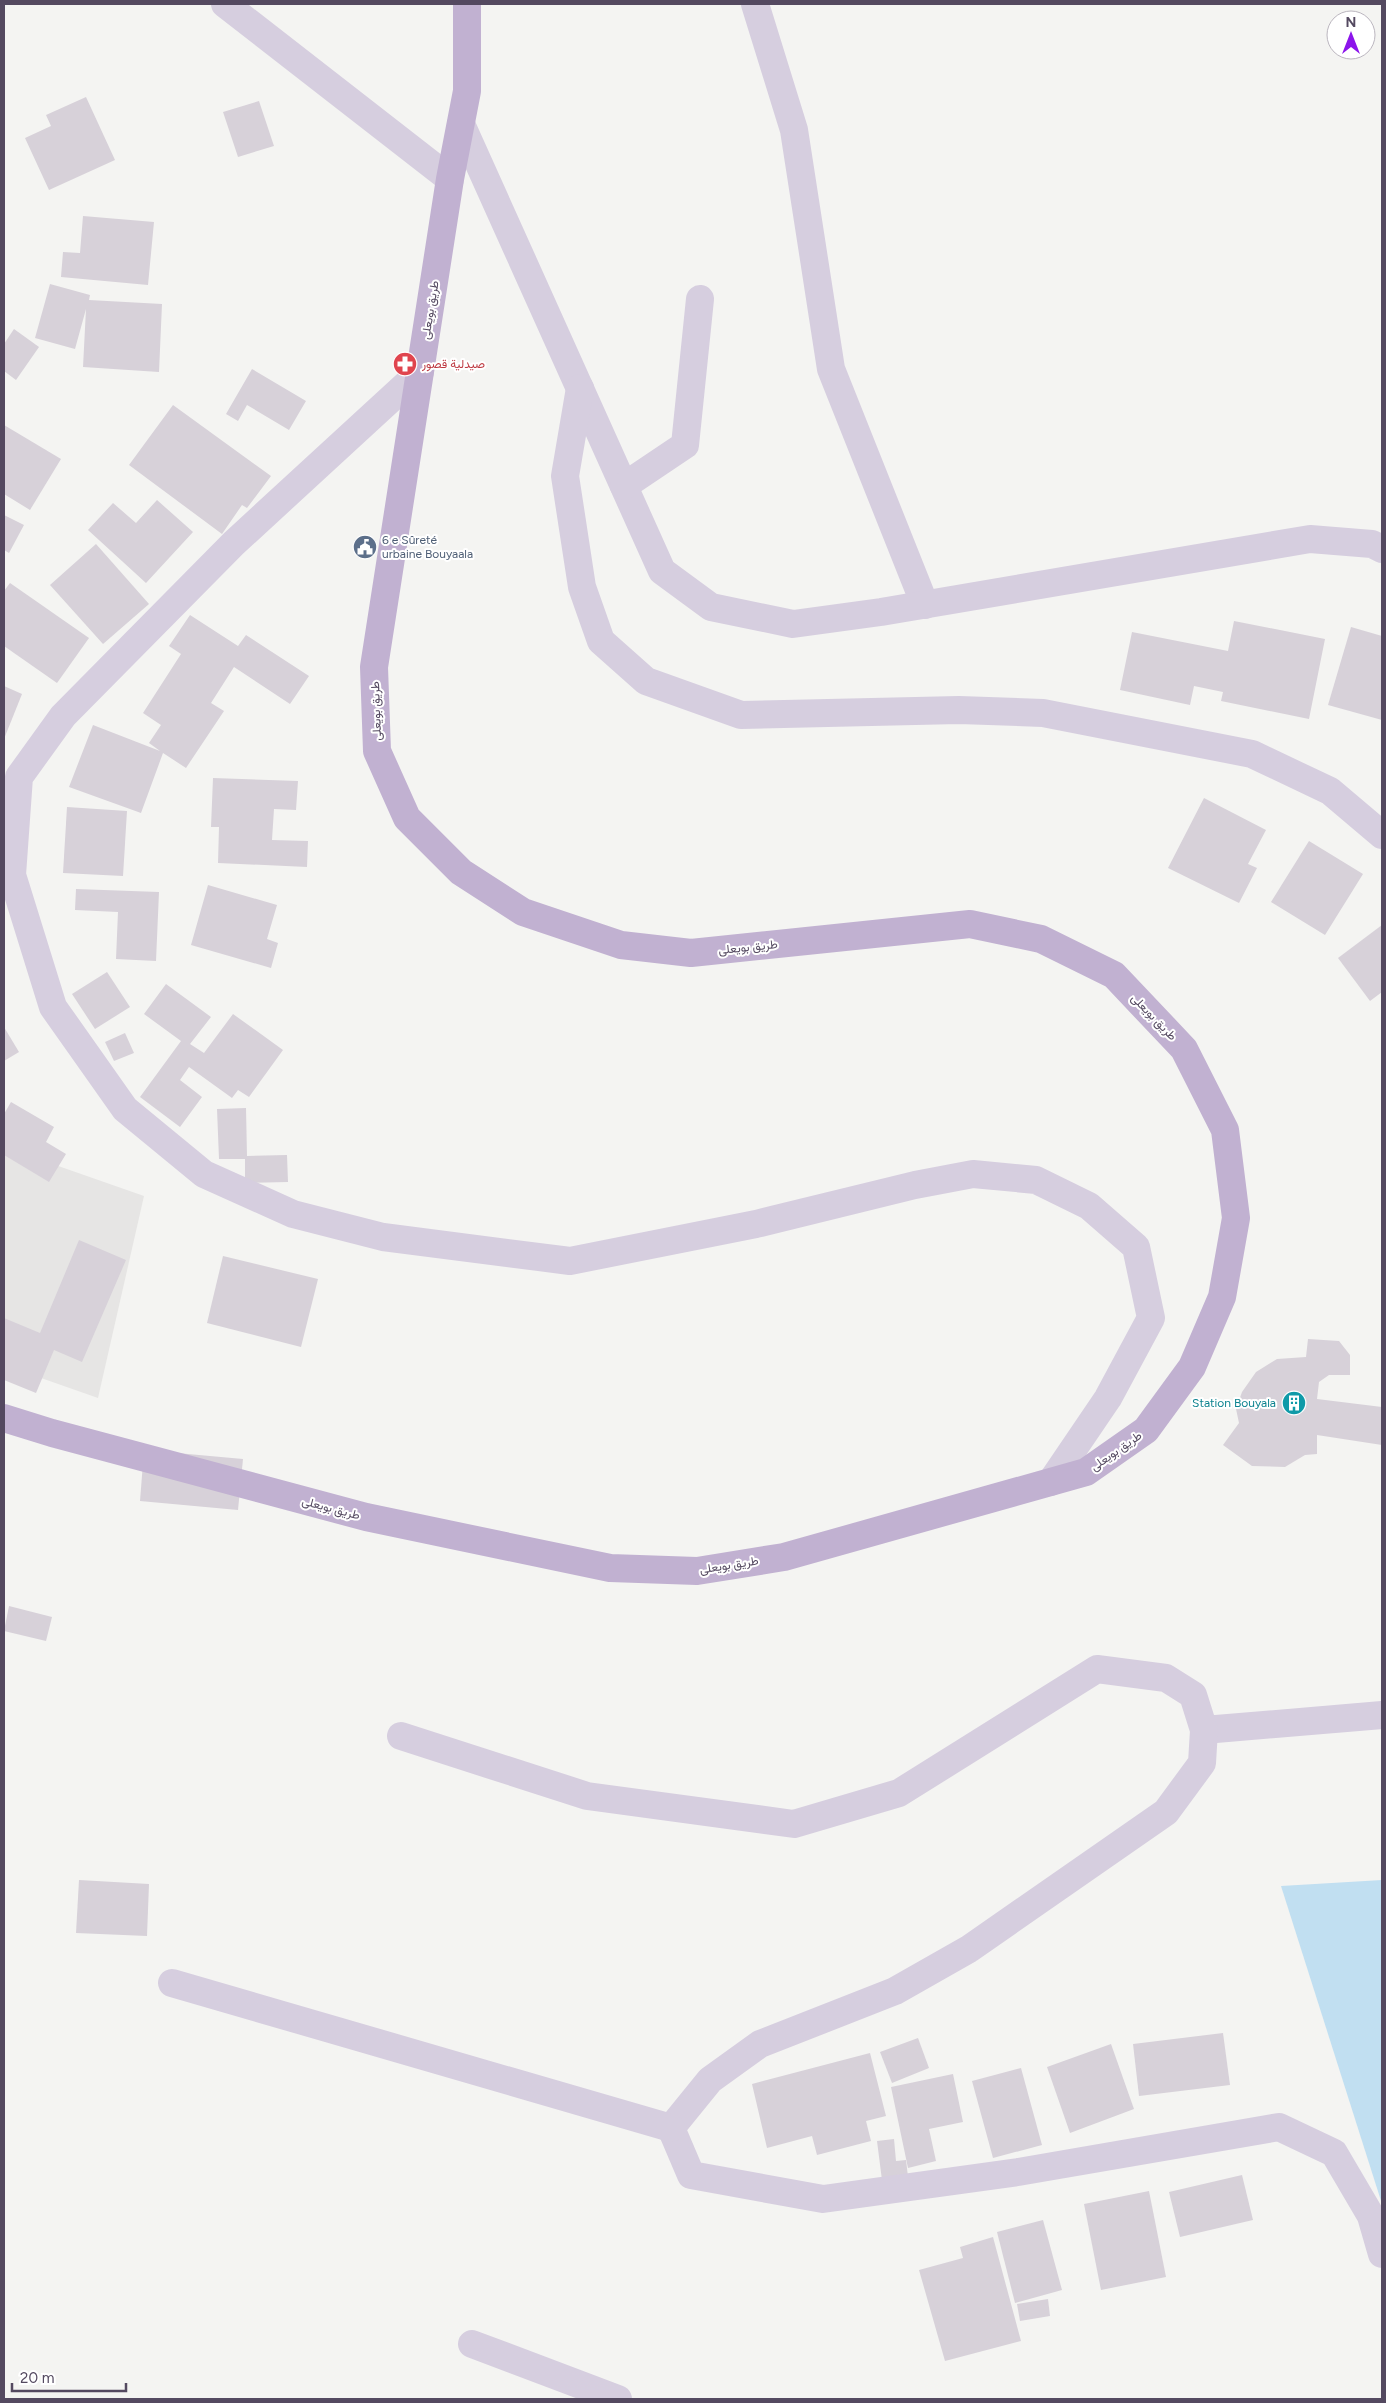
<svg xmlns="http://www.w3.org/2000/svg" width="1386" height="2403" font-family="Figtree,Vazirmatn,sans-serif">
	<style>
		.education { fill: #e6e5e4 }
		.green { fill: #c1dff1 }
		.building { fill: #d7d1d9 }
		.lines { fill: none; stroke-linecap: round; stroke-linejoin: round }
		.minor { stroke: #d6cedf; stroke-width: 28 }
		.major { stroke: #c1b1d1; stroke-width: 28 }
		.labels { text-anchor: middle; stroke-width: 4; stroke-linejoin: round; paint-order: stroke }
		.street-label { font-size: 12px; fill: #544960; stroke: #fff }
		.health-label { font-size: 12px; fill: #be3a42; stroke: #fff; text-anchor: start }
		.service-label { font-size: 12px; fill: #4e5e75; stroke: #fff; text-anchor: start }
		.culture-label { font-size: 12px; fill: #0d838f; stroke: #fff; text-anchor: end }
	</style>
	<rect width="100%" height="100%" fill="#f4f4f2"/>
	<polygon class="education" points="4,1147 144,1196 98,1398 4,1365"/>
	<polygon class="green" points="1382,1880 1382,2204 1281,1886"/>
	<g class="building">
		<polygon points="86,97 115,160 49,190 25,138 51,126 46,115"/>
		<polygon points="259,101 274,146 238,157 223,112"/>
		<polygon points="83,216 154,222 148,285 61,277 63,252 80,253"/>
		<polygon points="50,284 90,295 89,300 162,304 159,372 83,367 86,309 75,349 35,338"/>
		<polygon points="14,329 39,347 16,380 4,371 4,344"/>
		<polygon points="252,369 306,401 289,430 247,405 238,421 226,414"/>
		<polygon points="173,405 271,476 247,508 242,505 222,534 129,465"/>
		<polygon points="4,425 61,459 30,510 4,494"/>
		<polygon points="157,500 193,532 146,583 88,530 113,503 136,523"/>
		<polygon points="4,515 24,525 9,553 4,550"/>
		<polygon points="96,544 149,604 103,644 50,585"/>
		<polygon points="10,583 89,638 57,683 4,646 4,591"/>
		<polygon points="190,615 238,646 246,635 309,676 290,704 234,667 211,703 224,711 186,768 163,753 141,813 69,787 93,725 160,751 149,743 161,725 143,713 181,654 169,646"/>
		<polygon points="1234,621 1325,639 1309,719 1221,701 1223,692 1194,686 1190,705 1120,690 1132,632 1228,651"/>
		<polygon points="1351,627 1382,636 1382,720 1328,705"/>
		<polygon points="4,686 22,694 4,739"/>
		<polygon points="213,778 298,781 296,810 274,809 272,840 308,841 307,867 218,863 219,827 211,827"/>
		<polygon points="1204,798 1266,830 1248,864 1257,868 1239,903 1168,868"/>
		<polygon points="67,807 127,811 123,876 63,873"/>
		<polygon points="1309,841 1363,874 1325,935 1271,902"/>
		<polygon points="208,885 277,905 267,939 278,943 271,968 191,945"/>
		<polygon points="76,889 159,892 156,961 116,959 118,912 75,910"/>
		<polygon points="1382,925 1382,992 1370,1001 1338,958"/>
		<polygon points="107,972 130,1007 95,1029 72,994"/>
		<polygon points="166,984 211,1017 190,1044 204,1053 233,1014 283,1050 249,1097 238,1090 232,1098 189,1067 180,1080 202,1097 180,1127 140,1097 181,1041 144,1014"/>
		<polygon points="4,1027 19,1052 4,1061"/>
		<polygon points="125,1033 134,1053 114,1061 105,1042"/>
		<polygon points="11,1102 54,1127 46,1142 66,1154 49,1182 4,1155 4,1114"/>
		<polygon points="246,1108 247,1156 287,1155 288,1182 245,1183 245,1159 219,1159 217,1109"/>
		<polygon points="79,1240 126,1260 82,1362 54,1350 36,1393 4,1380 4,1318 40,1333"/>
		<polygon points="223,1256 318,1279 301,1347 207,1323"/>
		<polygon points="1308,1339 1339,1341 1350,1355 1350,1375 1329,1375 1319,1382 1317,1399 1382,1407 1382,1445 1317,1435 1317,1454 1305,1455 1285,1467 1252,1466 1223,1445 1239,1423 1236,1409 1242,1392 1256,1372 1277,1359 1306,1357"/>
		<polygon points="144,1450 243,1459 238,1510 140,1501"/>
		<polygon points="9,1606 52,1617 46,1641 4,1631"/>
		<polygon points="79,1880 149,1884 147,1936 76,1933"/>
		<polygon points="1223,2033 1230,2085 1139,2096 1133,2044"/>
		<polygon points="918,2038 929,2068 892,2083 880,2052"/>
		<polygon points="1111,2044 1134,2109 1070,2133 1047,2067"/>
		<polygon points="870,2053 886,2116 866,2121 871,2141 817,2155 812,2136 767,2148 752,2084"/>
		<polygon points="1021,2068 1042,2145 993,2158 972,2081"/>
		<polygon points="953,2074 963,2122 929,2129 936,2161 908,2168 891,2087"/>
		<polygon points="894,2139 896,2161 906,2160 909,2185 883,2188 877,2141"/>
		<polygon points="1242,2175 1253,2220 1180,2237 1169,2192"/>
		<polygon points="1149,2191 1166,2277 1101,2290 1084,2204"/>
		<polygon points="1043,2220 1062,2290 1015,2303 997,2232"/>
		<polygon points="993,2237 1021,2341 945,2361 919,2270 963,2258 960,2247"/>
		<polygon points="1048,2299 1050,2316 1020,2321 1017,2304"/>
	</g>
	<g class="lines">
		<g class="minor">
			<polyline points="225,4 450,179"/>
			<polyline points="755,4 794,130 831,369 925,605"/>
			<polyline points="461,124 662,571 711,607 793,624 881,612 1310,539 1372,544 1382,549"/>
			<polyline points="420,372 234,543 63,716 19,777 12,875 53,1007 125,1109 204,1174 293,1214 383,1237 570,1261 756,1224 915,1185 973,1174 1036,1180 1089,1206 1136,1247 1151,1318 1108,1398 1051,1482"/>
			<polyline points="580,388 565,476 582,587 601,641 646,681 741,715 959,710 1043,713 1252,754 1330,791 1382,835"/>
			<polyline points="624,486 685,445 700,299"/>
			<polyline points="1204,1730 1382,1715"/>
			<polyline points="401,1736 587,1796 794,1824 899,1793 1097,1669 1166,1678 1193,1695 1204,1730 1202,1763 1166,1812 969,1949 895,1991 760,2044 710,2080 671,2128 691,2175 823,2199 1018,2172 1279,2127 1334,2153 1371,2216 1382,2254"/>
			<polyline points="172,1983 671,2128"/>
			<polyline points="472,2344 618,2399"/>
		</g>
		<polyline class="major" points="4,1418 52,1433 366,1517 610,1568 697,1571 784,1557 1086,1472 1146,1430 1192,1367 1222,1297 1236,1218 1225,1130 1184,1049 1114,975 1041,939 970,924 691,953 621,945 523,912 461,872 407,818 377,751 374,667 450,179 467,91 467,4"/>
	</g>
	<defs>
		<g id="pharmacy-disc" transform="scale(1.25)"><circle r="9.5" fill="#e0444e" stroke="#fff"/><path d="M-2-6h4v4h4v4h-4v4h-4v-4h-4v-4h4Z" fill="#fff"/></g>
		<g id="civic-disc" transform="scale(1.25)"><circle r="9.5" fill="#5c6f8a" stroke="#fff"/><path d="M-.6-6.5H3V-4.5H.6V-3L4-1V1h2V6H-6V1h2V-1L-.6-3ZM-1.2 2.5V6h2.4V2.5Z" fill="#fff"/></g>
		<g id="building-disc" transform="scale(1.25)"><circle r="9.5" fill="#0f9aa8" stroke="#fff"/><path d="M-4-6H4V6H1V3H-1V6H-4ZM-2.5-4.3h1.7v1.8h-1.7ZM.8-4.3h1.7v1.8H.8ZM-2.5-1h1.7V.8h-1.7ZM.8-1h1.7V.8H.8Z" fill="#fff"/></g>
	</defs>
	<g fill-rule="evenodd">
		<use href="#pharmacy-disc" x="405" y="364"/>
		<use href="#civic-disc" x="365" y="547"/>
		<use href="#building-disc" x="1294" y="1403"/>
	</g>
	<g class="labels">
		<g class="street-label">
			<text transform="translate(430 310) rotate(-81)" y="4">طريق بويعلى</text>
			<text transform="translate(376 711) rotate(-92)" y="4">طريق بويعلى</text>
			<text transform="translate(748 947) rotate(-6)" y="4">طريق بويعلى</text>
			<text transform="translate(1154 1017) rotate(46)" y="4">طريق بويعلى</text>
			<text transform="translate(1116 1451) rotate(-35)" y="4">طريق بويعلى</text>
			<text transform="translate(331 1508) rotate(15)" y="4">طريق بويعلى</text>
			<text transform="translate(729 1565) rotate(-9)" y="4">طريق بويعلى</text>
		</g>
		<g class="health-label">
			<text x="422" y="368">صيدلية قصور</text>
		</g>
		<g class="service-label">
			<text x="382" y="544">6 e Sûreté<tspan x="382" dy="14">urbaine Bouyaala</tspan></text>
		</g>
		<g class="culture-label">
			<text x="1276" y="1407">Station Bouyala</text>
		</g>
	</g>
	<rect width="1386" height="2403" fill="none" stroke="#544960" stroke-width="10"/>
	<g transform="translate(1351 35)"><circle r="24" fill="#ffffff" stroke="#bbb6bf"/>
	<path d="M0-4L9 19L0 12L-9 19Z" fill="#8c15eb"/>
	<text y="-8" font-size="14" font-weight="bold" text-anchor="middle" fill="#544960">N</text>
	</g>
	<path d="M12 2383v8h114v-8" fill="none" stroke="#544960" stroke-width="2.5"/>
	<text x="20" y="2383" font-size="15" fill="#544960" stroke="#ffffff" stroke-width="4" paint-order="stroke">20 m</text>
</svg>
